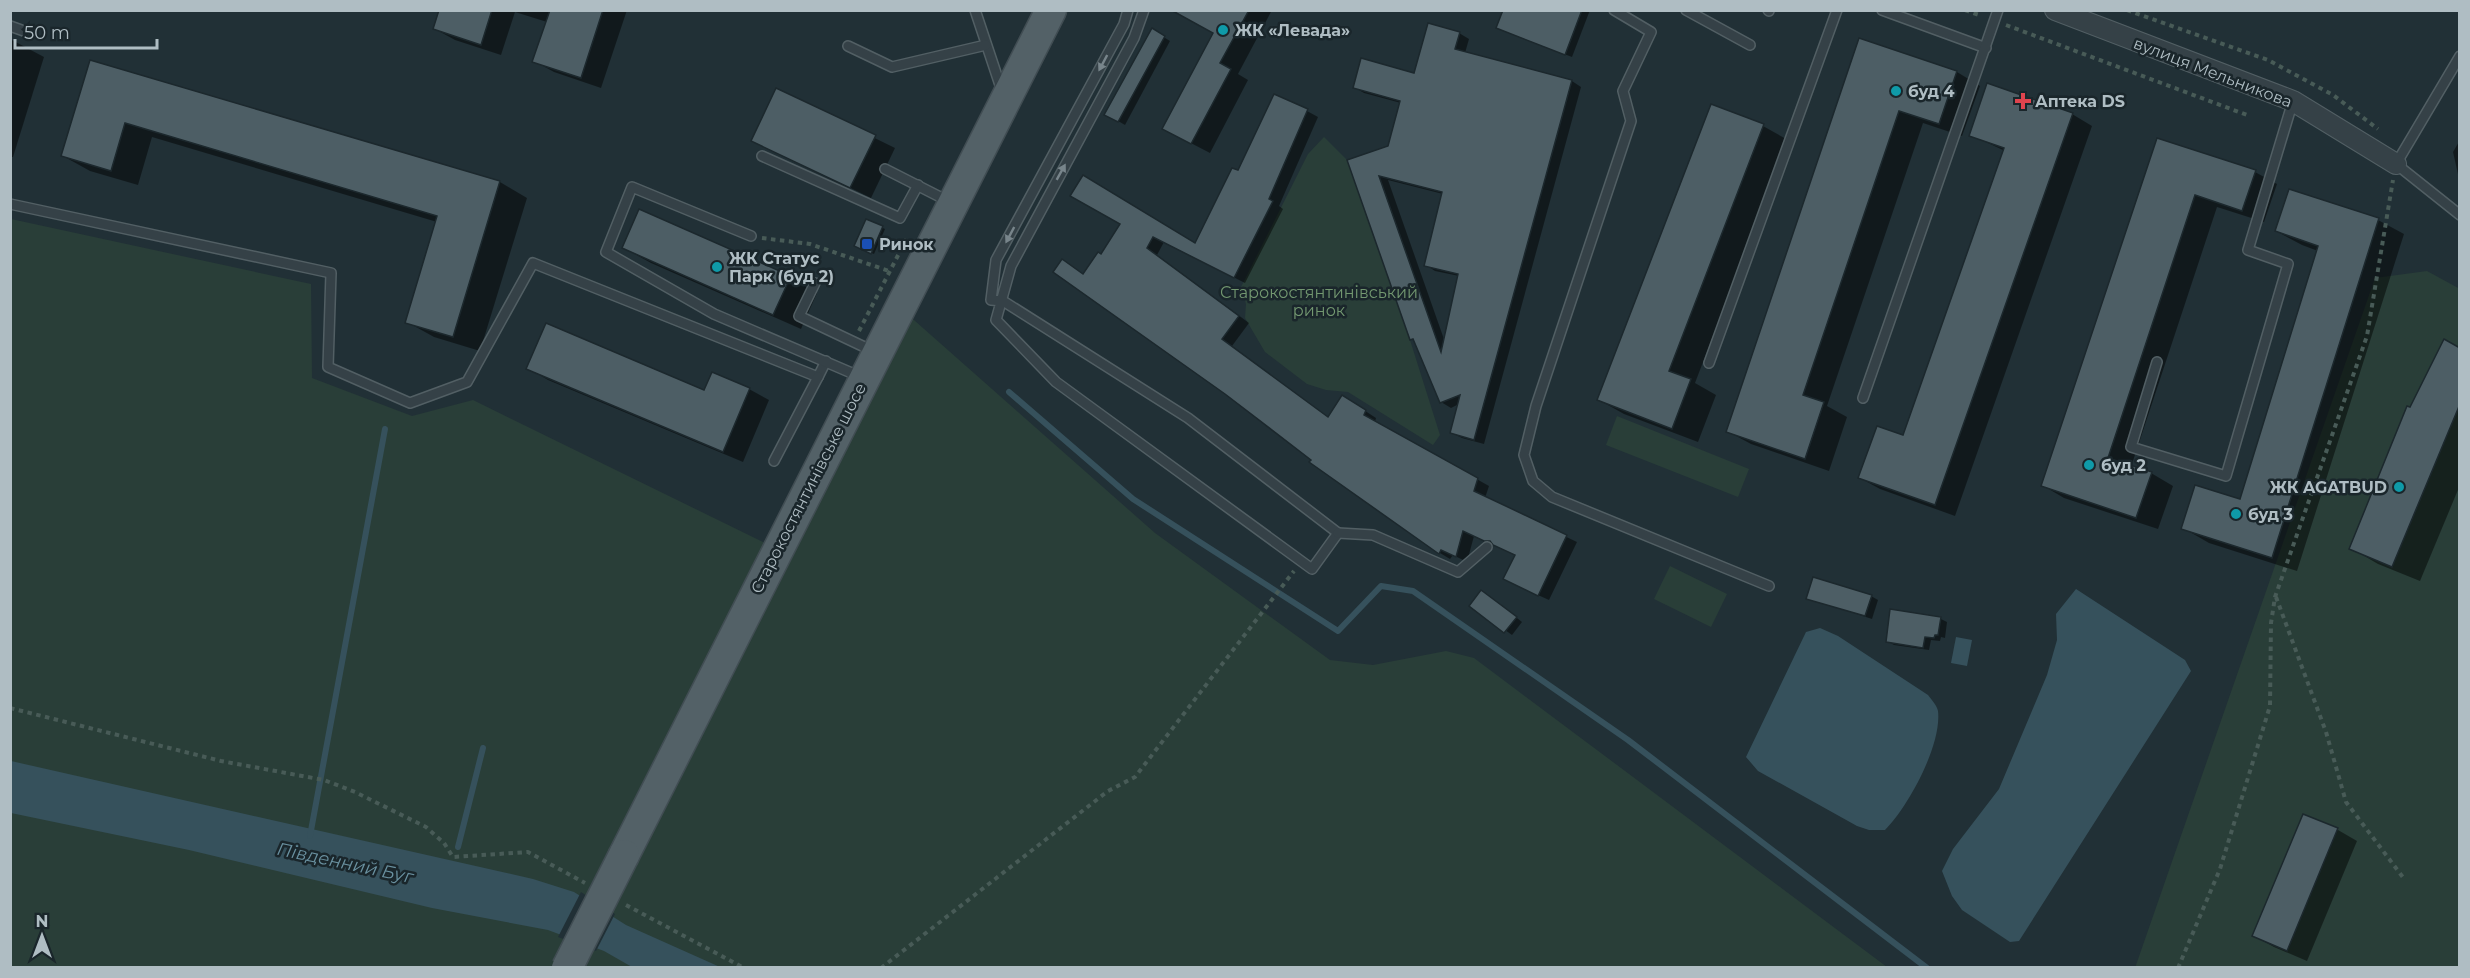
<svg xmlns="http://www.w3.org/2000/svg" width="2470" height="978" font-family="Montserrat,sans-serif">
	<style>
		.green { fill: #293e38 }
		.water { fill: #36515c }
		.pier { fill: #213036 }
		.shadow { fill: #0007; fill-rule: evenodd }
		.lines { fill: none; stroke-linecap: round; stroke-linejoin: round }
		.stream { stroke: #36515c; stroke-width: 6 }
		.building { fill: #4d5e65; stroke: #1c282d; stroke-width: 1.5; fill-rule: evenodd }
		.lane-casing { stroke: #525f64; stroke-width: 12 }
		.street-casing { stroke: #525f64; stroke-width: 22 }
		.primary-casing { stroke: #414d53; stroke-width: 33 }
		.path { stroke: #485b57; stroke-width: 4; stroke-dasharray: 4.5 4.5; stroke-linecap: butt }
		.lane { stroke: #354147; stroke-width: 9 }
		.street { stroke: #354147; stroke-width: 20 }
		.primary { stroke: #536167; stroke-width: 30 }
		.primary-bridge-casing { stroke: #414d53; stroke-width: 33; stroke-linecap: butt }
		.primary-bridge { stroke: #536167; stroke-width: 30 }
		.oneway { fill: #78858b }
		.culture-dot { fill: #0f9aa8; stroke: #1a262b; stroke-width: 2 }
		.health-dot { fill: #e0444e; stroke: #1a262b; stroke-width: 2 }
		.transit-dot { fill: #1a4fb4; stroke: #1a262b; stroke-width: 2 }
		.labels { text-anchor: middle; stroke-width: 5; stroke-linejoin: round; paint-order: stroke }
		.poi-label { font-size: 16px; font-weight: bold; fill: #afbdc3; stroke: #1a262b; text-anchor: start }
		.street-label { font-size: 16px; fill: #afbdc3; stroke: #1a262b }
		.park-label { font-size: 16px; fill: #729770; stroke: #1a262b }
		.water-label { font-size: 18px; font-style: italic; fill: #6a91a0; stroke: #1a262b }
	</style>
	<rect width="100%" height="100%" fill="#213036"/>
	<g class="green">
		<polygon points="1324,137 1347,160 1410,340 1440,435 1433,445 1348,392 1326,390 1307,384 1265,352 1245,318 1246,304 1241,287 1308,154"/>
		<polygon points="11,219 311,284 312,378 412,416 473,400 769,545 557,967 11,968"/>
		<polygon points="2427,271 2460,289 2459,967 2135,968 2375,278"/>
		<polygon points="906,313 1155,533 1330,660 1373,665 1446,651 1474,658 1887,967 577,968"/>
		<polygon points="1617,416 1749,469 1738,497 1606,445"/>
		<polygon points="1670,566 1727,594 1711,627 1654,599"/>
	</g>
	<g class="water">
		<polygon points="2076,589 2185,660 2191,671 2019,941 2010,942 1962,910 1952,896 1942,871 1953,849 1999,789 2047,675 2057,640 2056,614"/>
		<path d="M1820,628l18,8 90,59c4,5 9,11 10,16 4,34 -30,96 -53,119h-16l-12,-4 -99,-55 -12,-14 60,-125z"/>
		<polygon points="1956,637 1972,640 1967,666 1951,663"/>
		<polygon points="11,761 533,879 574,892 626,925 720,967 632,967 604,951 548,930 432,908 189,850 11,813"/>
	</g>
	<polygon class="pier" points="581,892 615,914 596,951 558,937"/>
	<g class="shadow">
		<polygon points="441,10 627,10 601,88 554,72 534,61 547,22 515,12 501,55 455,40 435,29"/>
		<polygon points="1189,10 1272,10 1238,74 1248,80 1210,153 1183,139 1215,33"/>
		<polygon points="1504,10 1590,10 1572,57 1504,31"/>
		<polygon points="1152,30 1170,41 1125,125 1106,114"/>
		<path d="M1459,33l10,6 -4,14 107,28 9,6 -97,357 -22,-6 -10,-5 7,-29 -8,4 -10,-6 -26,-61 -4,-2 -62,-178 40,-14 12,-44 -37,-10 -10,-6 61,-12zM1388,180l55,14 -17,71 9,6 24,5 -14,66z"/>
		<polygon points="10,39 44,57 13,157 10,157"/>
		<polygon points="1860,40 1957,72 1980,86 1962,136 1923,123 1827,406 1847,417 1829,471 1751,444 1727,431"/>
		<polygon points="91,62 500,182 527,198 480,351 434,337 407,322 437,222 152,137 138,185 90,171 63,156"/>
		<polygon points="777,90 895,148 871,198 753,140"/>
		<polygon points="1307,111 1318,117 1279,206 1283,209 1245,283 1164,242 1157,255 1249,323 1232,346 1329,418 1353,403 1376,418 1375,422 1489,486 1485,498 1577,542 1549,600 1516,585 1516,555 1474,536 1467,562 1453,555 1450,559 1440,553 1311,462 1313,459 1084,275 1101,256 1122,224 1196,244 1238,172"/>
		<polygon points="2072,114 2092,126 1955,516 1880,489 1860,478 1904,437 2005,151 1971,135"/>
		<polygon points="1763,126 1788,140 1695,383 1716,395 1698,442 1624,414 1599,400"/>
		<polygon points="2158,139 2255,172 2277,184 2264,222 2217,207 2131,467 2151,473 2173,486 2158,529 2064,498 2042,485"/>
		<polygon points="2460,140 2460,183 2453,152"/>
		<polygon points="2378,220 2404,234 2297,571 2209,543 2183,528 2241,501 2318,251 2302,245 2276,231"/>
		<polygon points="867,221 885,229 874,254 856,246"/>
		<polygon points="624,248 790,277 817,293 801,329 651,263"/>
		<polygon points="2460,349 2460,485 2420,581 2378,564 2351,548 2411,409"/>
		<polygon points="528,368 705,392 749,389 769,400 743,462 548,380"/>
		<polygon points="1488,595 1522,622 1512,635 1471,605"/>
		<polygon points="1871,596 1878,600 1872,619 1808,598"/>
		<polygon points="1892,611 1941,619 1947,622 1945,638 1941,637 1940,641 1931,640 1929,650 1894,645 1887,641"/>
		<polygon points="2304,816 2338,830 2357,841 2307,961 2274,947 2254,936"/>
	</g>
	<g class="lines">
		<g class="stream">
			<polyline points="1009,392 1133,499 1338,631 1381,586 1413,591 1628,740 1927,968"/>
			<polyline points="310,836 385,429"/>
			<polyline points="458,847 483,748"/>
		</g>
	</g>
	<g class="building">
		<polygon points="439,10 492,10 481,45 433,29"/>
		<polygon points="550,10 603,10 581,78 532,62"/>
		<polygon points="1171,10 1249,10 1220,63 1231,69 1191,144 1162,129 1213,33"/>
		<polygon points="1503,10 1582,10 1565,55 1496,28"/>
		<path d="M1428,23l32,9 -5,17 117,31 -98,360 -24,-7 10,-38 -20,8 -27,-64 -3,1 -63,-180 41,-14 12,-45 -47,-13 8,-30 53,15zM1379,176l63,16 -18,74 34,8 -17,78z"/>
		<polygon points="1152,28 1165,36 1118,122 1104,115"/>
		<polygon points="1859,38 1957,71 1939,124 1899,111 1803,395 1824,402 1805,459 1726,432"/>
		<polygon points="90,60 500,181 453,337 405,323 437,216 125,123 111,171 61,156"/>
		<polygon points="1987,83 2073,113 1935,505 1858,478 1877,426 1903,435 2004,148 1969,136"/>
		<polygon points="776,88 876,135 850,188 751,141"/>
		<polygon points="1274,94 1308,109 1269,199 1273,201 1234,278 1153,237 1147,248 1239,316 1222,339 1328,417 1342,395 1366,410 1364,415 1478,478 1474,491 1567,535 1538,596 1503,579 1515,555 1493,545 1490,541 1484,541 1463,531 1456,557 1441,550 1439,554 1309,462 1311,460 1225,394 1053,272 1062,259 1083,274 1098,252 1101,254 1120,224 1070,196 1083,175 1195,243 1232,168 1238,170"/>
		<polygon points="1711,104 1764,124 1669,371 1691,379 1672,429 1597,400"/>
		<polygon points="2157,138 2256,170 2242,211 2195,195 2108,458 2152,472 2136,518 2041,486"/>
		<polygon points="2289,189 2379,218 2272,558 2181,529 2195,485 2240,499 2318,246 2275,231"/>
		<polygon points="639,209 791,276 773,315 622,248"/>
		<polygon points="866,219 883,226 871,254 854,246"/>
		<polygon points="546,323 704,390 712,372 750,388 723,452 526,369"/>
		<polygon points="2444,339 2460,348 2460,404 2392,567 2349,549 2407,406 2410,407"/>
		<polygon points="1813,577 1872,595 1865,616 1806,599"/>
		<polygon points="1481,590 1517,617 1504,633 1469,606"/>
		<polygon points="1890,609 1941,617 1938,635 1935,635 1934,638 1925,637 1923,648 1886,642"/>
		<polygon points="2303,814 2338,828 2287,951 2252,936"/>
	</g>
	<g class="lines">
		<g class="lane-casing">
			<g id="lane">
				<polyline points="975,10 1002,91"/>
				<polyline points="1128,10 1124,24 996,260 991,300 1003,301 1188,418 1338,533 1312,569 1056,382 996,320 1011,266 1134,38 1144,10"/>
				<polyline points="1614,10 1651,32 1623,91 1631,121 1536,406 1524,455 1533,481 1552,497 1769,586"/>
				<polyline points="1686,10 1750,45"/>
				<polyline points="1768,10 1769,11"/>
				<polyline points="1882,10 1986,48"/>
				<polyline points="10,26 24,31"/>
				<polyline points="848,46 892,67 986,45"/>
				<polyline points="2460,56 2396,164 2460,215"/>
				<polyline points="762,156 900,218 918,185"/>
				<polyline points="885,169 950,202"/>
				<polyline points="10,204 331,273 328,367 410,403 467,382 533,263 818,377 826,361"/>
				<polyline points="751,236 632,187 606,252 714,314 861,377"/>
				<polyline points="815,283 799,316 875,352"/>
				<polyline points="2157,362 2131,447 2226,476 2288,264 2248,250 2293,101"/>
				<polyline points="1709,363 1837,10"/>
				<polyline points="1863,398 1998,10"/>
				<polyline points="774,461 818,377"/>
				<polyline points="1338,533 1373,535 1458,572 1487,547"/>
			</g>
		</g>
		<g class="street-casing">
			<polyline id="street" points="2055,10 2293,101 2396,164"/>
		</g>
		<g class="primary-casing">
			<polyline id="primary" points="624,855 1051,10"/>
		</g>
		<g class="path">
			<polyline points="1965,10 1982,16"/>
			<polyline points="2127,10 2268,60 2333,95 2378,129"/>
			<polyline points="2006,25 2247,115"/>
			<polyline points="762,238 810,244 889,271"/>
			<polyline points="859,331 908,236"/>
			<polyline points="2276,597 2326,732 2346,802 2405,880"/>
			<polyline points="10,708 221,761 324,780 355,792 426,827 444,843 453,857 528,852 585,883"/>
			<polyline points="626,905 744,968"/>
			<polyline points="881,968 1108,791 1135,777 1294,571"/>
			<polyline points="2178,968 2220,869 2270,706 2271,623 2275,597 2367,336 2393,180"/>
		</g>
		<use href="#lane" class="lane"/>
		<use href="#street" class="street"/>
		<use href="#primary" class="primary"/>
		<g class="primary-bridge-casing">
			<polyline id="primary-bridge" points="567,968 624,855"/>
		</g>
		<use href="#primary-bridge" class="primary-bridge"/>
	</g>
	<defs><path id="oneway-solid" d="M-6-.8H1V-3.2L6.5 0L1 3.2V.8H-6Z" transform="scale(1.5)"/></defs>
	<g class="oneway">
		<use href="#oneway-solid" transform="translate(1103 63) rotate(118)"/>
		<use href="#oneway-solid" transform="translate(1061 172) rotate(-61)"/>
		<use href="#oneway-solid" transform="translate(1010 235) rotate(118)"/>
	</g>
	<g class="culture-dot">
		<circle cx="1223" cy="30" r="6"/>
		<circle cx="1896" cy="91" r="6"/>
		<circle cx="717" cy="267" r="6"/>
		<circle cx="2089" cy="465" r="6"/>
		<circle cx="2399" cy="487" r="6"/>
		<circle cx="2236" cy="514" r="6"/>
	</g>
	<path class="health-dot" d="M2020 92h6v6h6v6h-6v6h-6v-6h-6v-6h6z"/>
	<rect class="transit-dot" x="861" y="238" width="12" height="12" rx="3"/>
	<g class="labels">
		<g class="poi-label">
			<text x="1235" y="36">ЖК «Левада»</text>
			<text x="1908" y="97">буд 4</text>
			<text x="2035" y="107">Аптека DS</text>
			<text x="879" y="250">Ринок</text>
			<text x="729" y="264">ЖК Статус<tspan x="729" dy="18">Парк (буд 2)</tspan></text>
			<text x="2101" y="471">буд 2</text>
			<text x="2387" y="493" text-anchor="end">ЖК AGATBUD</text>
			<text x="2248" y="520">буд 3</text>
		</g>
		<g class="street-label">
			<text transform="translate(2213 72) rotate(21)" y="6">вулиця Мельникова</text>
			<text transform="translate(808 488) rotate(-63)" y="6">Старокостянтинівське шосе</text>
		</g>
		<g class="park-label">
			<text x="1319" y="298">Старокостянтинівський<tspan x="1319" dy="18">ринок</tspan></text>
		</g>
		<g class="water-label">
			<text transform="translate(345 863) rotate(12)" y="6">Південний Буг</text>
		</g>
	</g>
	<rect width="2470" height="978" fill="none" stroke="#afbdc3" stroke-width="24"/>
	<g transform="translate(42 936)" stroke="#1a262b" stroke-width="4.5" paint-order="stroke">
	<path d="M0-4.5L10 22L0 15L-10 22Z" fill="#afbdc3"/>
	<text y="-9" font-size="16" font-weight="bold" text-anchor="middle" fill="#afbdc3">N</text>
	</g>
	<path d="M15 39v9h142v-9" fill="none" stroke="#afbdc3" stroke-width="3"/>
	<text x="24" y="39" font-size="18" fill="#afbdc3" stroke="#1a262b" stroke-width="4.5" paint-order="stroke">50 m</text>
</svg>
